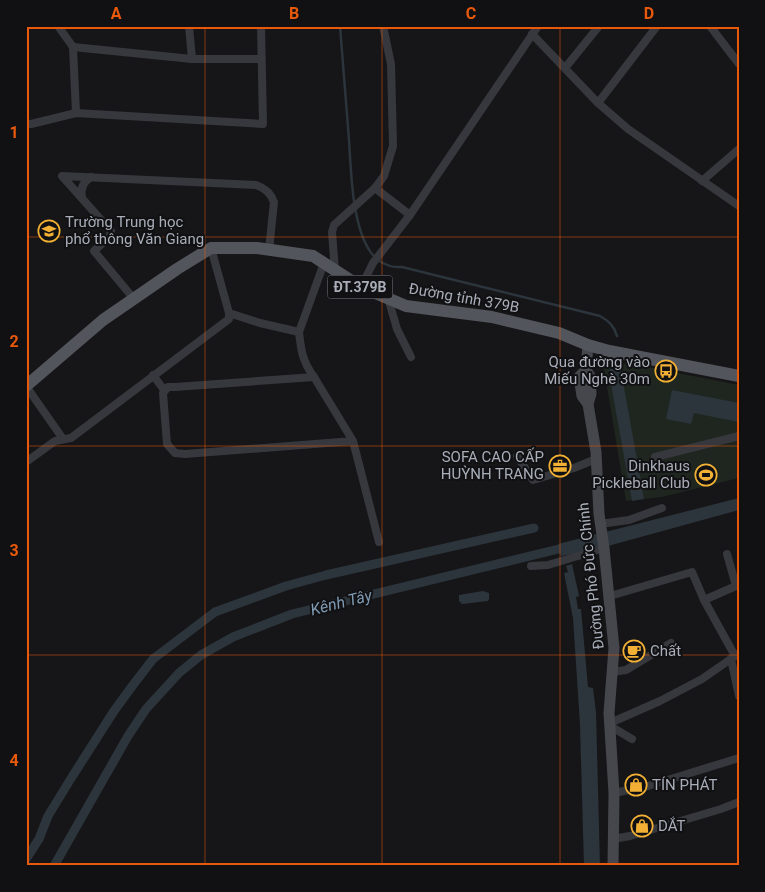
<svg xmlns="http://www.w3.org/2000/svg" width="765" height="892" font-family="Roboto,sans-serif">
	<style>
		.green { fill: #1e261f }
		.water { fill: #2c353c }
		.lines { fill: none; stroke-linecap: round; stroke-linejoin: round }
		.stream { stroke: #2c353c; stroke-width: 2.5 }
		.canal { stroke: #2c353c; stroke-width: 9 }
		.minor { stroke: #37383d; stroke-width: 8 }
		.secondary { stroke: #45474d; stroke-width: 11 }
		.primary { stroke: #53555c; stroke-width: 12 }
		.grid { fill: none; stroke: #e8590c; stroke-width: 1; stroke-opacity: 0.55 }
		.labels { text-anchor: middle; stroke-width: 4; stroke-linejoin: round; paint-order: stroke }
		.shield { fill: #111113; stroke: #7b7e86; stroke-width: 1 }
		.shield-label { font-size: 14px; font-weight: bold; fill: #a8adb8 }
		.poi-label { font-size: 15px; fill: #a8adb8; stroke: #111113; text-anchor: start }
		.street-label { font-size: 15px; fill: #a8adb8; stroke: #111113 }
		.water-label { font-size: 16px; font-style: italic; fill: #7f9bb3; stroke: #111113 }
		.neatline { fill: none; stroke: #e8590c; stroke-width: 2 }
		.grid-label { font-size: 16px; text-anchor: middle; font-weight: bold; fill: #e8590c }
	</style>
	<rect width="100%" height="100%" fill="#161618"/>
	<polygon class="green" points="609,362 637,365 739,385 739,478 662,497 626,501 604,369"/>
	<g class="water">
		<polygon points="611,365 617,366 621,370 644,499 632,501 609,373"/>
		<polygon points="672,390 739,403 739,422 694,413 691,424 666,419"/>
		<polygon points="739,498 739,510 597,549 561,556 558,544"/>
		<polygon points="572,564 579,596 576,597 578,609 581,609 588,687 593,688 596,712 600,866 584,866 580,725 573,618 564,573 568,572 566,566"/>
		<polygon points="483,591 489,593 489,599 488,601 462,604 459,601 459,595"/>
	</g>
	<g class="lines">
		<path class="stream" d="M340,26c3,38 6,76 9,114 2,31 3,81 19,108 7,13 20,20 34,19l198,49c9,5 14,10 17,20"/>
		<g class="canal">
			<polyline points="26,859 39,839 48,816 70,780 114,711 133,685 153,659 215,612 286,586 326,575 534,528"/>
			<polyline points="54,866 128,736 146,709 179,673 201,655 233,637 292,614 571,546"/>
		</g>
		<g class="minor">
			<polyline points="58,26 73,47 76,113"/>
			<polyline points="189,26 192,59"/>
			<polyline points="383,26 391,64 393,146 384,176 375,188 410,215"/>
			<polyline points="710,26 739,64"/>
			<polyline points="532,34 598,103 628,129 739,206"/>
			<polyline points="73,47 192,59 261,59"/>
			<polyline points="565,68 599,26"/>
			<polyline points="598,103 657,26"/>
			<polyline points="31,124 76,113 263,124 261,26"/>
			<polyline points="702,181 739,149"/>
			<path d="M82,197c-2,-9 1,-15 9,-20"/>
			<polyline points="335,271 332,232 334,225 375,188"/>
			<polyline points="361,287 373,263 410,215 538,26"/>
			<polyline points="388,298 397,329 411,357"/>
			<path d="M134,299l-40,-48 15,-14 2,-6 -49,-55 194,9c9,3 15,8 18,17l-5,48"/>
			<path d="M229,313l31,10 39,9c2,18 3,29 15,45"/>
			<polyline points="299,332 324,263"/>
			<polyline points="153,375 164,390"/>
			<polyline points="26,386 63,439"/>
			<polyline points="353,441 185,454 175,453 167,444 163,393 168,387 175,387 314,377 353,441 379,542"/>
			<polyline points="517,456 533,480 574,468 596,459"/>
			<polyline points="655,457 739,436"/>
			<polyline points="26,462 55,441 71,438 229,319 229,313 211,248"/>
			<polyline points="607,523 629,520 662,508"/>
			<polyline points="531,566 548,565 604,548"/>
			<polyline points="610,596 692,572 704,600 735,656"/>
			<polyline points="704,600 736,586 727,554"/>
			<polyline points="731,659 739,696"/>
			<polyline points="612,672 626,670 671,643"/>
			<polyline points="610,723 660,701 702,679 738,654"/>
			<polyline points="610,726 632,739"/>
			<polyline points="614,793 648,786 739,758"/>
			<polyline points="613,839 630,836 721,809 739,802"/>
		</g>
		<g class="secondary">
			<polyline points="588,345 586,370 579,377 582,396 588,404"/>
			<polyline points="586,370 590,376 591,394 588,404 596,452 599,514 604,548 614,648 609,713 614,793 613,866"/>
		</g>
		<polyline class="primary" points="26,386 103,320 177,269 211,248 257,248 313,256 361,287 406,306 492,317 559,333 588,345 609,351 739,376"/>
	</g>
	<path class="grid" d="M205,26v840M382,26v840M560,26v840M26,237h713M26,446h713M26,655h713"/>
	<defs>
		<g id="school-ring" transform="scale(1.125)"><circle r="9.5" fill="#111113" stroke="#f2b134" stroke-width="1.5"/><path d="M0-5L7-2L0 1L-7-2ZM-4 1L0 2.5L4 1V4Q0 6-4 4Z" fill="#f2b134"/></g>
		<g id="bus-ring" transform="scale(1.125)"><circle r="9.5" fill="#111113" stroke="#f2b134" stroke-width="1.5"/><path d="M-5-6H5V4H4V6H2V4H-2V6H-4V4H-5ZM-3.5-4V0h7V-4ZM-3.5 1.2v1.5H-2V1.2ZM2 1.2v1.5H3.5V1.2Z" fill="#f2b134"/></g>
		<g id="office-ring" transform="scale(1.125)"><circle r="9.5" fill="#111113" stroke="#f2b134" stroke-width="1.5"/><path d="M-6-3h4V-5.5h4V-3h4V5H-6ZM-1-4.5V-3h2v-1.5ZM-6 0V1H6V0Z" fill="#f2b134"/></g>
		<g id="stadium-ring" transform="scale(1.125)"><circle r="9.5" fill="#111113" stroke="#f2b134" stroke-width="1.5"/><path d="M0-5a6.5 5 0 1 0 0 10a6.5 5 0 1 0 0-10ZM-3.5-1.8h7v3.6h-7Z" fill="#f2b134"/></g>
		<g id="cafe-ring" transform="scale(1.125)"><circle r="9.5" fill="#111113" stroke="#f2b134" stroke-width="1.5"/><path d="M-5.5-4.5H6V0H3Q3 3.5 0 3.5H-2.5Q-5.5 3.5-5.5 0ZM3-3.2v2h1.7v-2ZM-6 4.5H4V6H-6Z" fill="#f2b134"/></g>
		<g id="shop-ring" transform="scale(1.125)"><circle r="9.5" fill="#111113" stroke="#f2b134" stroke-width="1.5"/><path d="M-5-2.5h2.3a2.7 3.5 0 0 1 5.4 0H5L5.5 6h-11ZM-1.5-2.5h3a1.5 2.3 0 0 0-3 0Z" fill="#f2b134"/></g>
	</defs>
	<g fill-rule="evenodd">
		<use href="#school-ring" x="49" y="231"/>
		<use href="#bus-ring" x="666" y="371"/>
		<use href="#office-ring" x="560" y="466"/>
		<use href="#stadium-ring" x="706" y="475"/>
		<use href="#cafe-ring" x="634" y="651"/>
		<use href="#shop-ring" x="636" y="785"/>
		<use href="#shop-ring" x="642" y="826"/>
	</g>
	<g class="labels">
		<rect class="shield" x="327.5" y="275.5" width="65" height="23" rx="4"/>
		<g class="shield-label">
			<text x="360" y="292">ĐT.379B</text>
		</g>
		<g class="poi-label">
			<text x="65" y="227">Trường Trung học<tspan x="65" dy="17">phổ thông Văn Giang</tspan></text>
			<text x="650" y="367" text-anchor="end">Qua đường vào<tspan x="650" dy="17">Miếu Nghè 30m</tspan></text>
			<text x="544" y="462" text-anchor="end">SOFA CAO CẤP<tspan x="544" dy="17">HUỲNH TRANG</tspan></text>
			<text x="690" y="471" text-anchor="end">Dinkhaus<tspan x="690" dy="17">Pickleball Club</tspan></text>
			<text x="650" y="656">Chất</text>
			<text x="652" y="790">TÍN PHÁT</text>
			<text x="658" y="831">DẮT</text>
		</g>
		<g class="street-label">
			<text transform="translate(464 298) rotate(10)" y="5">Đường tỉnh 379B</text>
			<text transform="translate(591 576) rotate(-96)" y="5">Đường Phó Đức Chính</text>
		</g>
		<g class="water-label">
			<text transform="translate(341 602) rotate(-14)" y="6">Kênh Tây</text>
		</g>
	</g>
	<rect width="765" height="892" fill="none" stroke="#111113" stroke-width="55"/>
	<rect x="28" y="28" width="710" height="836" class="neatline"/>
	<g class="grid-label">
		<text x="116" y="19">A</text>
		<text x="294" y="19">B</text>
		<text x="471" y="19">C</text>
		<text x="649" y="19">D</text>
		<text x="14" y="138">1</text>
		<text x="14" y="347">2</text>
		<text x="14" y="556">3</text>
		<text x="14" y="766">4</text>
	</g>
</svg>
